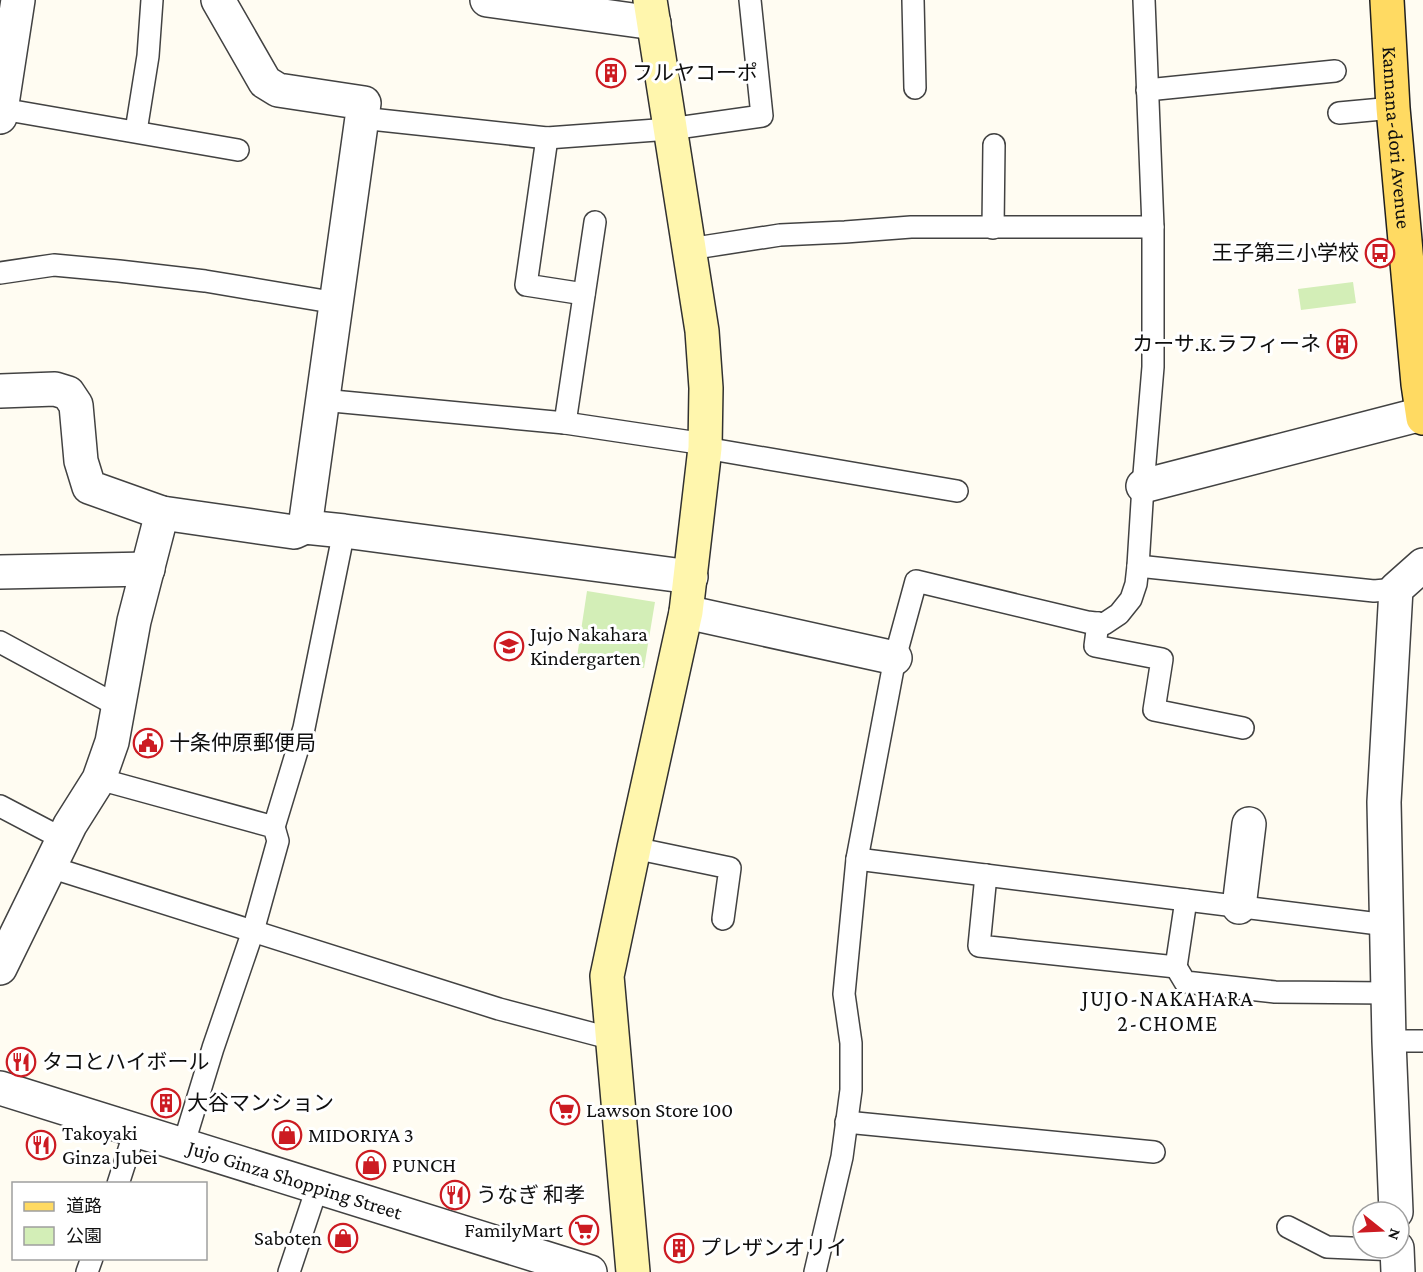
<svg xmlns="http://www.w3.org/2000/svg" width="1423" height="1272" font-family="'Crimson Pro','Noto Sans JP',serif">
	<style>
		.green { fill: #d3eeb7 }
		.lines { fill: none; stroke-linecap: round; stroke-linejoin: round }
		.lane-casing { stroke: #424242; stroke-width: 24 }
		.street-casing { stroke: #424242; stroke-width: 36 }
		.secondary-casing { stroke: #313131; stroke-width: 36 }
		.primary-casing { stroke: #202020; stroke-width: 36 }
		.lane { stroke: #fff; stroke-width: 21 }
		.street { stroke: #fff; stroke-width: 33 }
		.secondary { stroke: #fff6ad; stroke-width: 33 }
		.primary { stroke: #ffda62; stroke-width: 33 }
		.labels { text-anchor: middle; stroke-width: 6; stroke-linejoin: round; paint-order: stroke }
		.poi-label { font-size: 21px; fill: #0f0f0f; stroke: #fff; text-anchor: start }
		.street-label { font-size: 21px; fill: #0f0f0f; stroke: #fff }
		.neighbourhood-label { font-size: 22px; letter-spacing: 1.5px; fill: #0f0f0f; stroke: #fff }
	</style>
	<rect width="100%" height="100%" fill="#fffcf2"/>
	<g class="green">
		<polygon points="1353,282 1356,303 1301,310 1298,289"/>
		<polygon points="587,591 655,602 644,668 577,657"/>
	</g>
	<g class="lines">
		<g class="lane-casing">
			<g id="lane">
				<polyline points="913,0 915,88"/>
				<polyline points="1147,90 1335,71"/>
				<polyline points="2,109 238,150"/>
				<polyline points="1339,113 1393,108"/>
				<polyline points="361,118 547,138 670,129 762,116 750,0"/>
				<polyline points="136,131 148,56 152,0"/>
				<polyline points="547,138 526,285 584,294"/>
				<polyline points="993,228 994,145"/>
				<polyline points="689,249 780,235 845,232 911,227 1153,227"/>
				<polyline points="0,273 54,265 119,271 205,281 325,301 337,294"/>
				<polyline points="322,400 565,423 705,444"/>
				<polyline points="565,423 595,222"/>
				<polyline points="705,448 957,491"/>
				<polyline points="1138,566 1374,591 1396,589"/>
				<polyline points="1098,623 1095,646 1162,659 1154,710 1243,728"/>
				<polyline points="0,642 118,706"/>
				<polyline points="99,779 274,827 278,841 253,931 213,1048 183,1146"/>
				<polyline points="0,806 63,839"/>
				<polyline points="274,827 304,728 344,531"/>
				<polyline points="634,848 730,868 723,919"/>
				<polyline points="857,859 1387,925"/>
				<polyline points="50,867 499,1009 613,1039"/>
				<polyline points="986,875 979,946 1176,967 1186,900"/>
				<polyline points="1176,967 1185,982 1275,992 1388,993"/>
				<polyline points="1389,1041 1423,1041"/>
				<polyline points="846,1122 1154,1152"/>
				<polyline points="118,1184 135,1131"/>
				<polyline points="1288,1227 1327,1247 1397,1250"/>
				<polyline points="87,1272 92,1258"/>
				<polyline points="289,1272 317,1188"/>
				<polyline points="815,1272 842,1157 851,1090 851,1043 844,994 857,859 895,658 916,581 1087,622 1104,624 1119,614 1131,599 1136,584 1138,566 1143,486 1153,367 1153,227 1144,0"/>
			</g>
		</g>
		<g class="street-casing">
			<g id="street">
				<polyline points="218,0 265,82 278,90 364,103 305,527"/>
				<polyline points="487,0 654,23"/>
				<polyline points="0,117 18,0"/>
				<polyline points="0,391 55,389 68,393 76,405 81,461 89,487 162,513 294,532 305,527 344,531 691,577"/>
				<polyline points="1143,486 1422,414"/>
				<polyline points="0,572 148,569"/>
				<polyline points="686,612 895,658"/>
				<polyline points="1239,907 1249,824"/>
				<polyline points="0,968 70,825 99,779 112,742 134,621 162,513"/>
				<path id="s1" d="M0,1088l590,184"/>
				<polyline points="1396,1212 1389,1041 1384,802 1396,589 1423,565"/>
				<polyline points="1397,1248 1398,1272"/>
			</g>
		</g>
		<g class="secondary-casing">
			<polyline id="secondary" points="633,1272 607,976 634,848 686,612 705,448 706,388 702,331 650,0"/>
		</g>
		<g class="primary-casing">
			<g id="primary">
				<path id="s2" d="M1387,0l6,108 25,276 5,34"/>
			</g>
		</g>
		<use href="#lane" class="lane"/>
		<use href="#street" class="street"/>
		<use href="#secondary" class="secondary"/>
		<use href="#primary" class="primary"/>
	</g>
	<defs>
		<g id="building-ring" transform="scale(1.5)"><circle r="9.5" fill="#fff" stroke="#cc1b22" stroke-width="1.5"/><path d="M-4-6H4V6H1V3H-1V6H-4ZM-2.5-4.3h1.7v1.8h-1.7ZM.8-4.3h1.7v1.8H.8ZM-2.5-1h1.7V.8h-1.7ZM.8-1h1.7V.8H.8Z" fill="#cc1b22"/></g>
		<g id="bus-ring" transform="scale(1.5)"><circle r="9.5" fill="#fff" stroke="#cc1b22" stroke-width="1.5"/><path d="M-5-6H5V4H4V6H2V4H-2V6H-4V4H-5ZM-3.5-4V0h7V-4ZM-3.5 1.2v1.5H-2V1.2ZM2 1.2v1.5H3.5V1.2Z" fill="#cc1b22"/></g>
		<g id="school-ring" transform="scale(1.5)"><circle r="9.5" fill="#fff" stroke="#cc1b22" stroke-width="1.5"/><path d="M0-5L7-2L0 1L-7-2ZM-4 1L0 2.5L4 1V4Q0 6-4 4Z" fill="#cc1b22"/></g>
		<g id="civic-ring" transform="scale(1.5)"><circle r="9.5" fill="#fff" stroke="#cc1b22" stroke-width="1.5"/><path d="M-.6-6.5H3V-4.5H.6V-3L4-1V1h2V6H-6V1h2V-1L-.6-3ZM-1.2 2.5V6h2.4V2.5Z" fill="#cc1b22"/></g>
		<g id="restaurant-ring" transform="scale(1.5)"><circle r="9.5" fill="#fff" stroke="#cc1b22" stroke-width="1.5"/><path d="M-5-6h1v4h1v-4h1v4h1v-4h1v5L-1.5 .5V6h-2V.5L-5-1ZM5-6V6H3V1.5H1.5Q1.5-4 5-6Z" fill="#cc1b22"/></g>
		<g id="supermarket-ring" transform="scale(1.5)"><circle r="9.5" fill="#fff" stroke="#cc1b22" stroke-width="1.5"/><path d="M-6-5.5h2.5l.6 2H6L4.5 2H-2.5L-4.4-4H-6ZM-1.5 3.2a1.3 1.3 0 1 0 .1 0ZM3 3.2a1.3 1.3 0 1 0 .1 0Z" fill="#cc1b22"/></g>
		<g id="shop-ring" transform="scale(1.5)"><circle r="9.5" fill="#fff" stroke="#cc1b22" stroke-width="1.5"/><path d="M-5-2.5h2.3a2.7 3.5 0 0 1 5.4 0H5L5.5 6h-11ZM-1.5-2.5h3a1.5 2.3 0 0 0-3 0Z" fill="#cc1b22"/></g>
	</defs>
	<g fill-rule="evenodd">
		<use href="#building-ring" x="611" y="73"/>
		<use href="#bus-ring" x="1380" y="253"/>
		<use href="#building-ring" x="1342" y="344"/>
		<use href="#school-ring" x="509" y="646"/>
		<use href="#civic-ring" x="148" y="743"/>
		<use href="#restaurant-ring" x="21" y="1062"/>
		<use href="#building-ring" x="166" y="1103"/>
		<use href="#supermarket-ring" x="565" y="1110"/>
		<use href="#shop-ring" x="287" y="1135"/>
		<use href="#restaurant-ring" x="41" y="1145"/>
		<use href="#shop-ring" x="371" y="1165"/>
		<use href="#restaurant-ring" x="455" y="1195"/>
		<use href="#supermarket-ring" x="584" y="1230"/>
		<use href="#shop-ring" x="343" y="1238"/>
		<use href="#building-ring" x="679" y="1248"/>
	</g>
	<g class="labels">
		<g class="poi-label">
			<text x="632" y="80">フルヤコーポ</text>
			<text x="1359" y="260" text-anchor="end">王子第三小学校</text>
			<text x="1321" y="351" text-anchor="end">カーサ.K.ラフィーネ</text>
			<text x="530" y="641">Jujo Nakahara<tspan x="530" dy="24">Kindergarten</tspan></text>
			<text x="169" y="750">十条仲原郵便局</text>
			<text x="42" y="1069">タコとハイボール</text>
			<text x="187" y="1110">大谷マンション</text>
			<text x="586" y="1117">Lawson Store 100</text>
			<text x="62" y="1140">Takoyaki<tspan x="62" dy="24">Ginza Jubei</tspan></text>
			<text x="308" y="1142">MIDORIYA 3</text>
			<text x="392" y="1172">PUNCH</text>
			<text x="476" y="1202">うなぎ 和孝</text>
			<text x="563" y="1237" text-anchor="end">FamilyMart</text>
			<text x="322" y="1245" text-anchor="end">Saboten</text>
			<text x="700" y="1255">プレザンオリイ</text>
		</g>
		<g class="street-label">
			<text dy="7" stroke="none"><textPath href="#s2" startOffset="138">Kannana-dori Avenue</textPath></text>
			<text dy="7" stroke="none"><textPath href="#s1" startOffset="309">Jujo Ginza Shopping Street</textPath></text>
		</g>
		<g class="neighbourhood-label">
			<text x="1168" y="1006">JUJO-NAKAHARA<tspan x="1168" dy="25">2-CHOME</tspan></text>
		</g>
	</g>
	<rect x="12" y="1182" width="195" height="78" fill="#ffffff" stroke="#9f9f9f" stroke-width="1.5"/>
	<rect x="24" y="1202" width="30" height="9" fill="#ffda62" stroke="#9f9f9f" stroke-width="1.5"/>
	<text x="66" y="1212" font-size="18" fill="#0f0f0f">道路</text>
	<rect x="24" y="1227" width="30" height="18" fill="#d3eeb7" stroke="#9f9f9f" stroke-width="1.5"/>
	<text x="66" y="1242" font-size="18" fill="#0f0f0f">公園</text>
	<g transform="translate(1381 1230) rotate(108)"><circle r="28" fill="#ffffff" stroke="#9f9f9f" stroke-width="1.5"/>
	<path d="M0-4.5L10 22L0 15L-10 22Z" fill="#cc1b22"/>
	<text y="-9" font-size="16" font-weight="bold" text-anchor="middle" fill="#0f0f0f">N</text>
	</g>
</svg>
